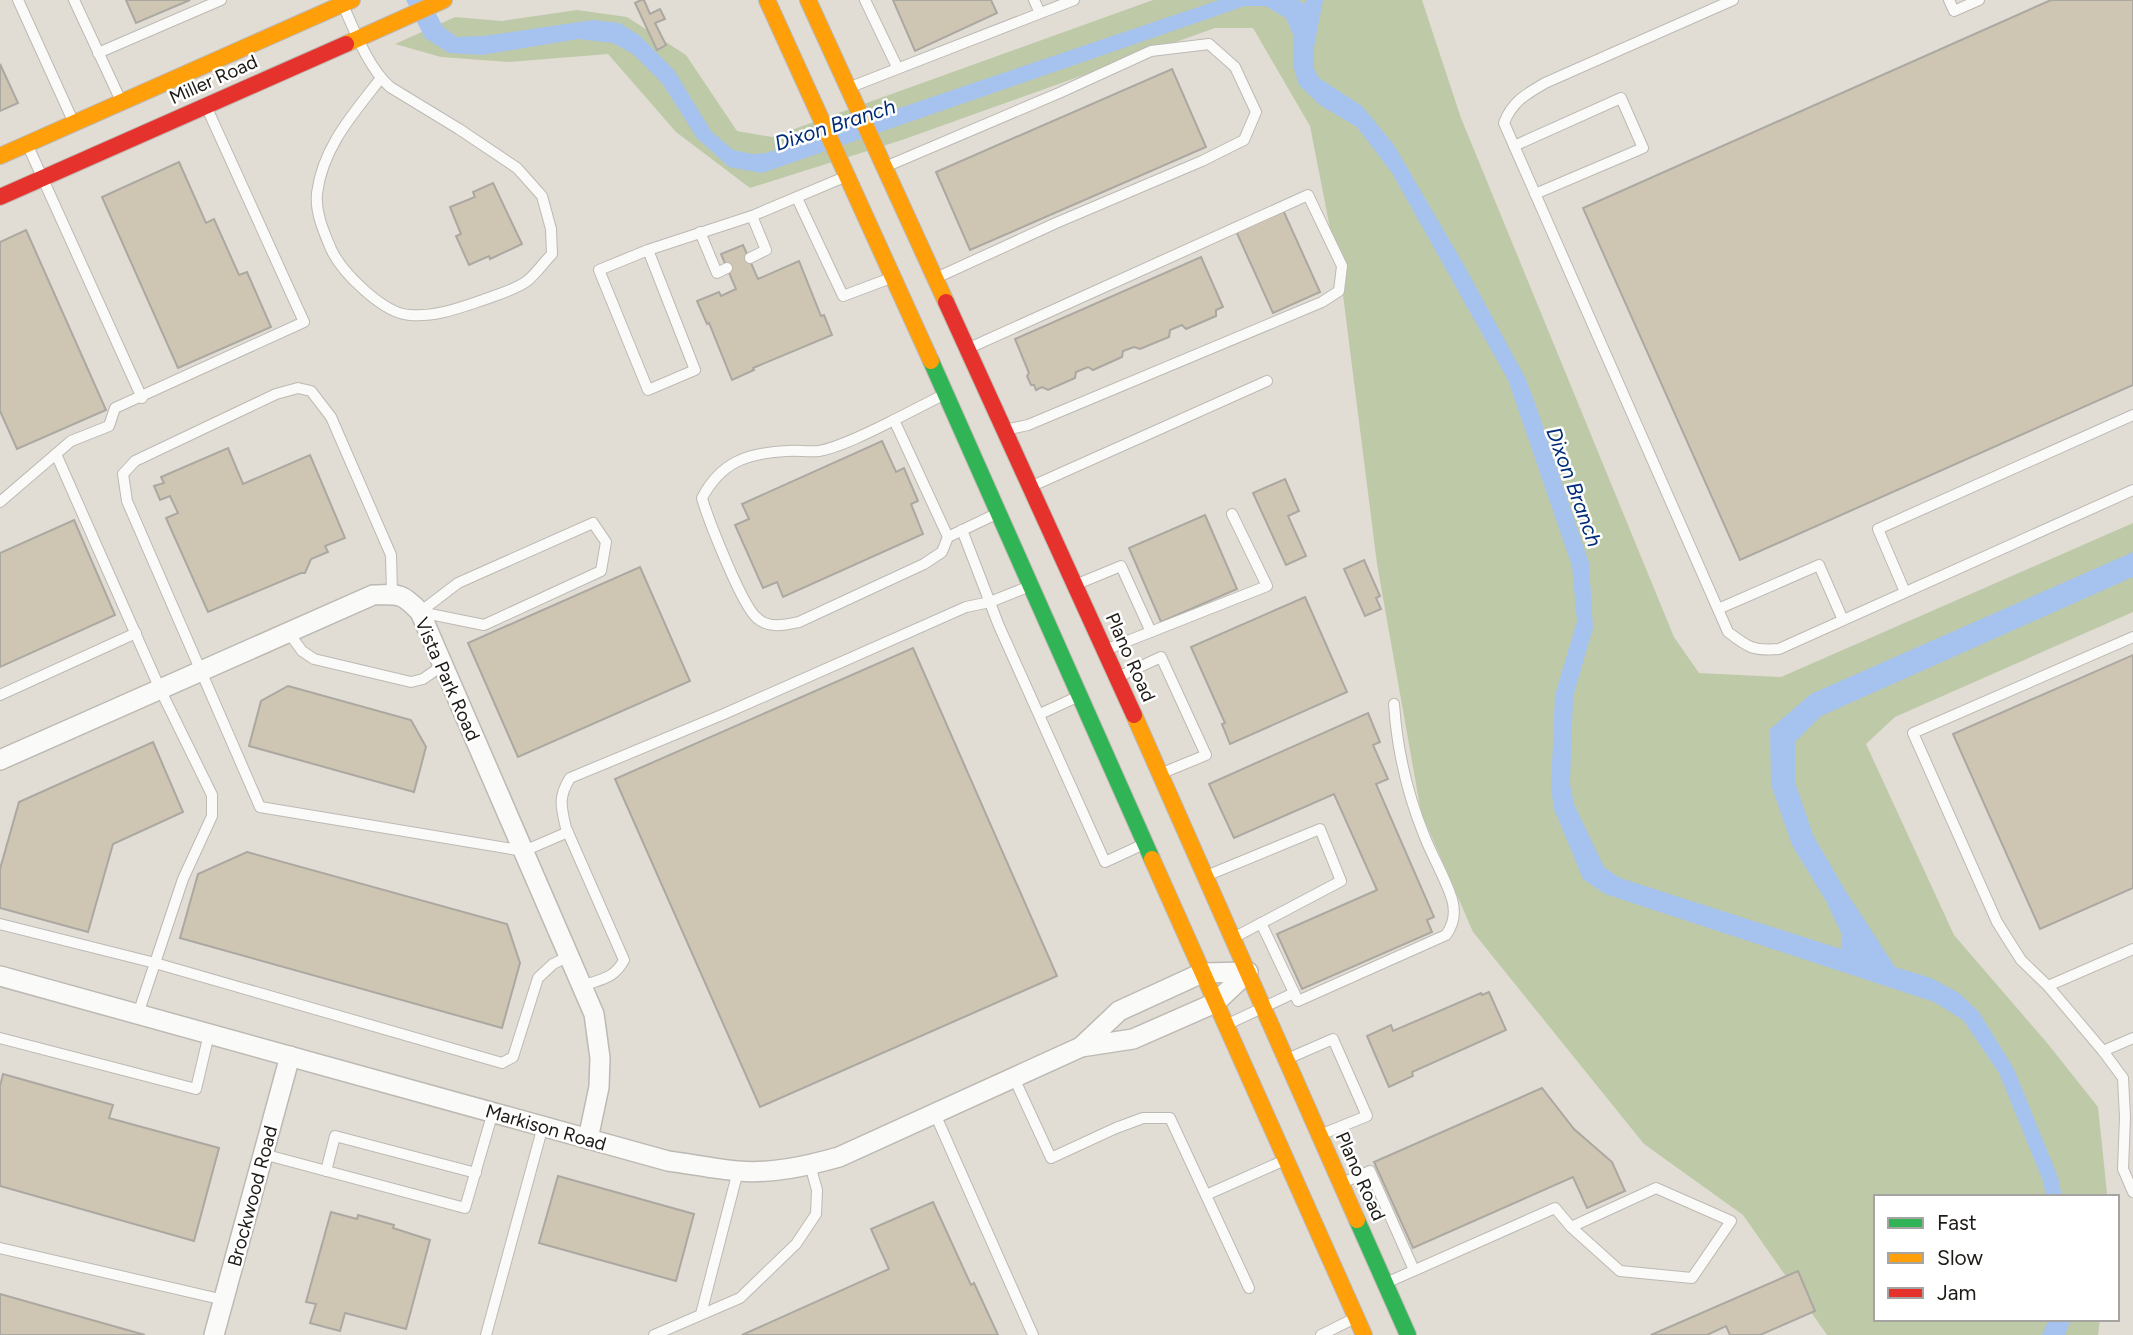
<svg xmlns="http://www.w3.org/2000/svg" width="2133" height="1335" font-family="Figtree,sans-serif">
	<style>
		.green { fill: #becaa7 }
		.water { fill: #a6c2ee }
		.building { fill: #cfc5b3; stroke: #aba8a1; stroke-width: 2 }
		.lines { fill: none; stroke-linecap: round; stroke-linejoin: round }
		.lane-casing { stroke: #bdb9b3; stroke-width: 12 }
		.street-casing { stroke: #bdb9b3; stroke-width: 22 }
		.fast-casing { stroke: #bdb9b3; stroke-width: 18 }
		.slow-casing { stroke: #bdb9b3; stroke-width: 18 }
		.jam-casing { stroke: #bdb9b3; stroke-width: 18 }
		.lane { stroke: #fafaf9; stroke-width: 10 }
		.street { stroke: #fafaf9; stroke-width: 19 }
		.fast { stroke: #30b455; stroke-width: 16 }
		.slow { stroke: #ff9f0a; stroke-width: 16 }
		.jam { stroke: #e5322d; stroke-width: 16 }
		.labels { text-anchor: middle; stroke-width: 5; stroke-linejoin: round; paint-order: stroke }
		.street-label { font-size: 19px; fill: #1e1b16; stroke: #fff }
		.water-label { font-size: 21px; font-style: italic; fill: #002c78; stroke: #fff }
	</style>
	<rect width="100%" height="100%" fill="#e1ddd5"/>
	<polygon class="green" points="1153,0 1422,0 1461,118 1674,637 1699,673 1781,677 2133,523 2133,612 1895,717 1866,744 1954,935 2048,1044 2098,1107 2107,1193 2107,1197 1876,1197 1876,1319 2100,1319 2098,1335 1827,1335 1743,1215 1644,1144 1473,932 1421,812 1377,564 1343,295 1310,126 1253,28 1215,28 902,140 750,188 676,132 608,54 509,62 441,57 395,44 455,17 502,21 577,10 627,17 686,55 737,131 772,137"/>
	<g class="water">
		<polygon points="406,0 429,0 443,27 457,37 484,36 593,20 620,23 640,36 674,70 711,131 733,150 752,154 766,153 1219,0 1298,0 1305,4 1306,0 1323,0 1314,47 1314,69 1319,78 1362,106 1394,145 1464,265 1525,377 1535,403 1589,563 1593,628 1573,697 1570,784 1574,804 1604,867 1620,878 1841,949 1842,935 1826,901 1792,845 1771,785 1770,729 1811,694 2133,552 2133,577 1821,716 1795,742 1795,782 1813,835 1845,890 1895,967 1931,978 1959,993 1979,1012 2014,1069 2058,1177 2062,1197 2046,1197 2043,1181 1999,1073 1963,1020 1934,1002 1605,894 1583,879 1554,809 1551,788 1555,695 1577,621 1572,566 1508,380 1392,173 1357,127 1320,105 1299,85 1293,65 1294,37 1286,18 1265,6 1245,6 762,173 729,167 697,138 662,83 633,54 613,43 578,39 482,55 449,53 425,38"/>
		<polygon points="2049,1319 2071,1319 2065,1335 2042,1335"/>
	</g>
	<g class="building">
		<polygon points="126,0 190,0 136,23"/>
		<polygon points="641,0 644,0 650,14 660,9 665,19 655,23 666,45 657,50 635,3"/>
		<polygon points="893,0 991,0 997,13 915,51"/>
		<polygon points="2051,0 2133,0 2133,385 1740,560 1583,208"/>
		<polygon points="0,64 18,103 0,111"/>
		<polygon points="1172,69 1206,147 970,250 936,172"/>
		<polygon points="179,162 206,223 214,219 239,275 247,272 271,327 178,368 102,197"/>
		<polygon points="493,183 522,244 490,259 489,256 469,265 456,236 461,234 450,207 475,197 473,192"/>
		<polygon points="1283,210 1320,292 1273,313 1236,231"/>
		<polygon points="26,230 106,410 17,449 0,411 0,242"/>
		<polygon points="743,245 758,279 799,261 821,316 824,315 832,335 753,368 754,370 732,380 709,323 707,324 697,301 719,292 721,296 736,289 721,254"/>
		<polygon points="1201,257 1223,307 1216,310 1216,316 1186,329 1182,325 1170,330 1169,337 1140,349 1134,347 1123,351 1122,357 1093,370 1088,367 1076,372 1075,378 1048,390 1042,387 1036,390 1034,385 1031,385 1027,376 1029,373 1015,339"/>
		<polygon points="882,441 896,472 904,468 918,501 911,504 923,534 783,597 777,582 763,588 735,525 749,519 742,504"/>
		<polygon points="228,448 243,484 310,455 345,538 325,546 328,552 311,559 305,573 301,573 208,612 166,518 178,513 170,496 160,500 154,486 164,483 161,477"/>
		<polygon points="1285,479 1299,511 1288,516 1306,556 1286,565 1253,493"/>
		<polygon points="1205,515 1237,589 1161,622 1129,548"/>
		<polygon points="74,520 115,615 0,667 0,553"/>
		<polygon points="1364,560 1380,596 1376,598 1381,609 1365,616 1344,569"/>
		<polygon points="640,567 690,681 518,757 468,643"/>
		<polygon points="1305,597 1347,692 1230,744 1222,724 1225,723 1191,647"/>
		<polygon points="913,648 1057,976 760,1107 615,779"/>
		<polygon points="2133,655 2133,888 2040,929 1953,734"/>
		<polygon points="288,686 411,720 426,747 414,792 249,746 261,701"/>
		<polygon points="1368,713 1380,742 1373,745 1388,779 1376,784 1434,917 1427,920 1432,932 1302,989 1277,934 1377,890 1334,794 1234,838 1209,784"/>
		<polygon points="153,742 183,812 113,844 88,932 0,908 0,869 19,802"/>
		<polygon points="247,852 507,924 520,963 502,1028 180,938 198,874"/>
		<polygon points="1489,992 1506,1030 1412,1072 1413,1076 1389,1087 1367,1036 1391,1025 1393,1031 1481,993 1482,995"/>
		<polygon points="3,1074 113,1105 109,1118 219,1148 194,1241 0,1186 0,1086"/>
		<polygon points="1542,1088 1574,1129 1612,1162 1625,1191 1587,1208 1573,1177 1413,1248 1374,1162"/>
		<polygon points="558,1176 694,1214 676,1281 539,1243"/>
		<polygon points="933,1202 971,1285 974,1283 998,1335 742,1335 889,1269 871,1229"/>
		<polygon points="331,1212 357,1219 358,1215 394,1225 393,1228 430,1240 406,1329 345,1313 340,1331 310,1323 316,1304 306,1302"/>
		<polygon points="1798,1271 1815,1311 1760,1335 1730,1335 1726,1326 1707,1335 1651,1335"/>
		<polygon points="0,1294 145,1335 0,1335"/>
	</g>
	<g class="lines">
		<g class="lane-casing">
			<g id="lane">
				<polyline points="18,0 73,121"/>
				<polyline points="74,0 121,101"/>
				<polyline points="865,0 897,67"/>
				<polyline points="1034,0 1040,13"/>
				<path d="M1733,0l-188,83c-19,11 -33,19 -41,40l224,509c21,16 25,19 51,17l354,-159"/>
				<polyline points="1949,0 1954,11 1979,0"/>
				<path d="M343,5c12,27 25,62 47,82l69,42 58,39 25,28 9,33 1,25c-8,8 -16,20 -25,27 -12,9 -31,14 -44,19 -24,8 -47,17 -73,15 -26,-1 -68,-42 -79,-66 -7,-17 -16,-36 -14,-56 6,-46 36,-79 64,-115"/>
				<polyline points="98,53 221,0"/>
				<polyline points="848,88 1074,0"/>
				<polyline points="28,146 142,398"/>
				<polyline points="1514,146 1621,98 1643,148 1535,194"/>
				<polyline points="885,167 1059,93 1151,51 1209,44 1235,67 1256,112 1244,140 1202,161 1056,223 936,278"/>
				<polyline points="797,198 843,296 891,278"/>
				<polyline points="700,232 717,273 727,268"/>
				<polyline points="648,250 695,370 648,390 599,270 648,250 752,216 847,176"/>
				<polyline points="750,258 766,250 752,216"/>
				<polyline points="967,349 1308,195 1342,266 1339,291 1322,302 1028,425 1005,430"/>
				<polyline points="945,394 894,420 948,537 998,513"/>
				<path d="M894,420c-20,10 -53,27 -75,31 -11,1 -22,-1 -32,0 -40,2 -66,11 -85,47 6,21 40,108 55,120 12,11 28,7 42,4l125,-58 18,-12 6,-15"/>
				<polyline points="56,454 160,689 212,795 212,816 183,879 138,1014"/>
				<polyline points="1030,487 1267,381"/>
				<polyline points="0,502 71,441 109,426 115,408 304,322 206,106"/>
				<polygon points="593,523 606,542 601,571 484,625 420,612 458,583"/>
				<polyline points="962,530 999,626 1105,862 1144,844"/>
				<polyline points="1075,585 1121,566 1151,632"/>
				<polyline points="1905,592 1878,529 2133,415"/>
				<polyline points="392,594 391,555 331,417 311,391 298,388 276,394 135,461 123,474 127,501 260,807 524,851 568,832"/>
				<polyline points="1718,609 1819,565 1843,620"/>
				<polyline points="289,633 302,651 314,659 411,682 423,679 443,665"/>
				<polyline points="2133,637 1913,733 1997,922 2021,960 2048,986 2103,1051 2133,1038"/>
				<polyline points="1105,650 1267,586 1232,514"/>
				<polyline points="1118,677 1161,657 1206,755 1160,774"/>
				<polyline points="0,695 136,633"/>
				<polyline points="1040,714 1077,697"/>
				<polyline points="1206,876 1320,829 1341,881 1235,937"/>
				<path d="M1261,923l37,78 148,-66c8,-11 10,-22 6,-36 -7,-22 -20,-43 -28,-64 -17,-42 -27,-86 -30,-131"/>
				<polyline points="0,924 155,963 502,1063 513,1057 538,978 553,964 569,956"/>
				<path d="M582,986c19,-7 32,-7 42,-26l-58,-132c-5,-21 -8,-31 4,-50l154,-64 242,-107 24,-5 40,-16"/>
				<polyline points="2048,986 2133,949"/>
				<polyline points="1228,1024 1294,993"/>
				<polyline points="0,1038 196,1089 209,1034"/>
				<polyline points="2103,1051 2123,1078 2125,1117 2123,1169 2133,1192"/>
				<polyline points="1287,1059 1333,1039 1367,1116 1320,1135"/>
				<polyline points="1014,1078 1051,1158 1116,1128 1143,1118 1170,1118 1249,1288"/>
				<polyline points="935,1114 1033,1335"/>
				<polyline points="263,1154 465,1208 493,1112"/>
				<polyline points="326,1171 335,1136 476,1173"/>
				<polyline points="1342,1183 1370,1171 1414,1270"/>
				<polyline points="1206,1195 1285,1160"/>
				<polyline points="0,1248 224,1300"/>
				<polyline points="1386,1283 1555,1208 1571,1227 1656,1188 1731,1221 1692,1278 1620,1271 1571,1227"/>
				<polyline points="701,1314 738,1171"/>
				<polyline points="486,1335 543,1126"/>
				<polyline points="654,1335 740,1298 796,1244 816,1214 817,1190 810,1165"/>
				<polyline points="1321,1335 1355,1318"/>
			</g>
		</g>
		<g class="street-casing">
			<g id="street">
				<path d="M0,760l373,-165c26,-1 29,-2 47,17l174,402 6,44 -1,29 -11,52"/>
				<path d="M0,976l668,185c23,3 47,8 70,10 34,3 69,-5 101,-14l242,-110 52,-8 82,-36 33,-31"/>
				<polyline points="1081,1047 1119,1011 1202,973 1248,972"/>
				<polyline points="214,1335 290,1056"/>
			</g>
		</g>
		<g class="fast-casing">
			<g id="fast">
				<polyline points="931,361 1152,859"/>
				<polyline points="1357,1220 1408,1335"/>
			</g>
		</g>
		<g class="slow-casing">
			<g id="slow">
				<polyline points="767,0 931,361"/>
				<polyline points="808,0 946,302"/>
				<polyline points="346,44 444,0"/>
				<polyline points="0,156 352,0"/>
				<polyline points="1134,715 1357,1220"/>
				<polyline points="1152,859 1364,1335"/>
			</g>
		</g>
		<g class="jam-casing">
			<g id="jam">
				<polyline points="0,197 346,44"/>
				<polyline points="946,302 1134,715"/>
			</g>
		</g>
		<use href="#lane" class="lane"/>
		<use href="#street" class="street"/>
		<use href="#fast" class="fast"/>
		<use href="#slow" class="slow"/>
		<use href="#jam" class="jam"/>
	</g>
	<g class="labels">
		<g class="street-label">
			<text transform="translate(213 79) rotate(-24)" y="7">Miller Road</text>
			<text transform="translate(1131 657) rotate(66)" y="7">Plano Road</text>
			<text transform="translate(448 679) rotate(66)" y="7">Vista Park Road</text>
			<text transform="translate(546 1127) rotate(16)" y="7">Markison Road</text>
			<text transform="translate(1361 1176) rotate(66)" y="7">Plano Road</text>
			<text transform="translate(252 1196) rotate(-75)" y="7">Brockwood Road</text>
		</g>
		<g class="water-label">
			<text transform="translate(835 125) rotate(-18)" y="7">Dixon Branch</text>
			<text transform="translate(1574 487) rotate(70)" y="7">Dixon Branch</text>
		</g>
	</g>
	<rect x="1874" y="1195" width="245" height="126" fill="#ffffff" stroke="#a5a4a2" stroke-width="2"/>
	<rect x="1888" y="1218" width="35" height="10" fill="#30b455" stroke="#a5a4a2" stroke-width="2"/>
	<text x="1937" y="1230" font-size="21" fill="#1e1b16">Fast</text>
	<rect x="1888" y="1253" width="35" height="10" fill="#ff9f0a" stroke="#a5a4a2" stroke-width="2"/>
	<text x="1937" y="1265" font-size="21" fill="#1e1b16">Slow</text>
	<rect x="1888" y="1288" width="35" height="10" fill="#e5322d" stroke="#a5a4a2" stroke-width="2"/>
	<text x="1937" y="1300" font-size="21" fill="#1e1b16">Jam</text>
</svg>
